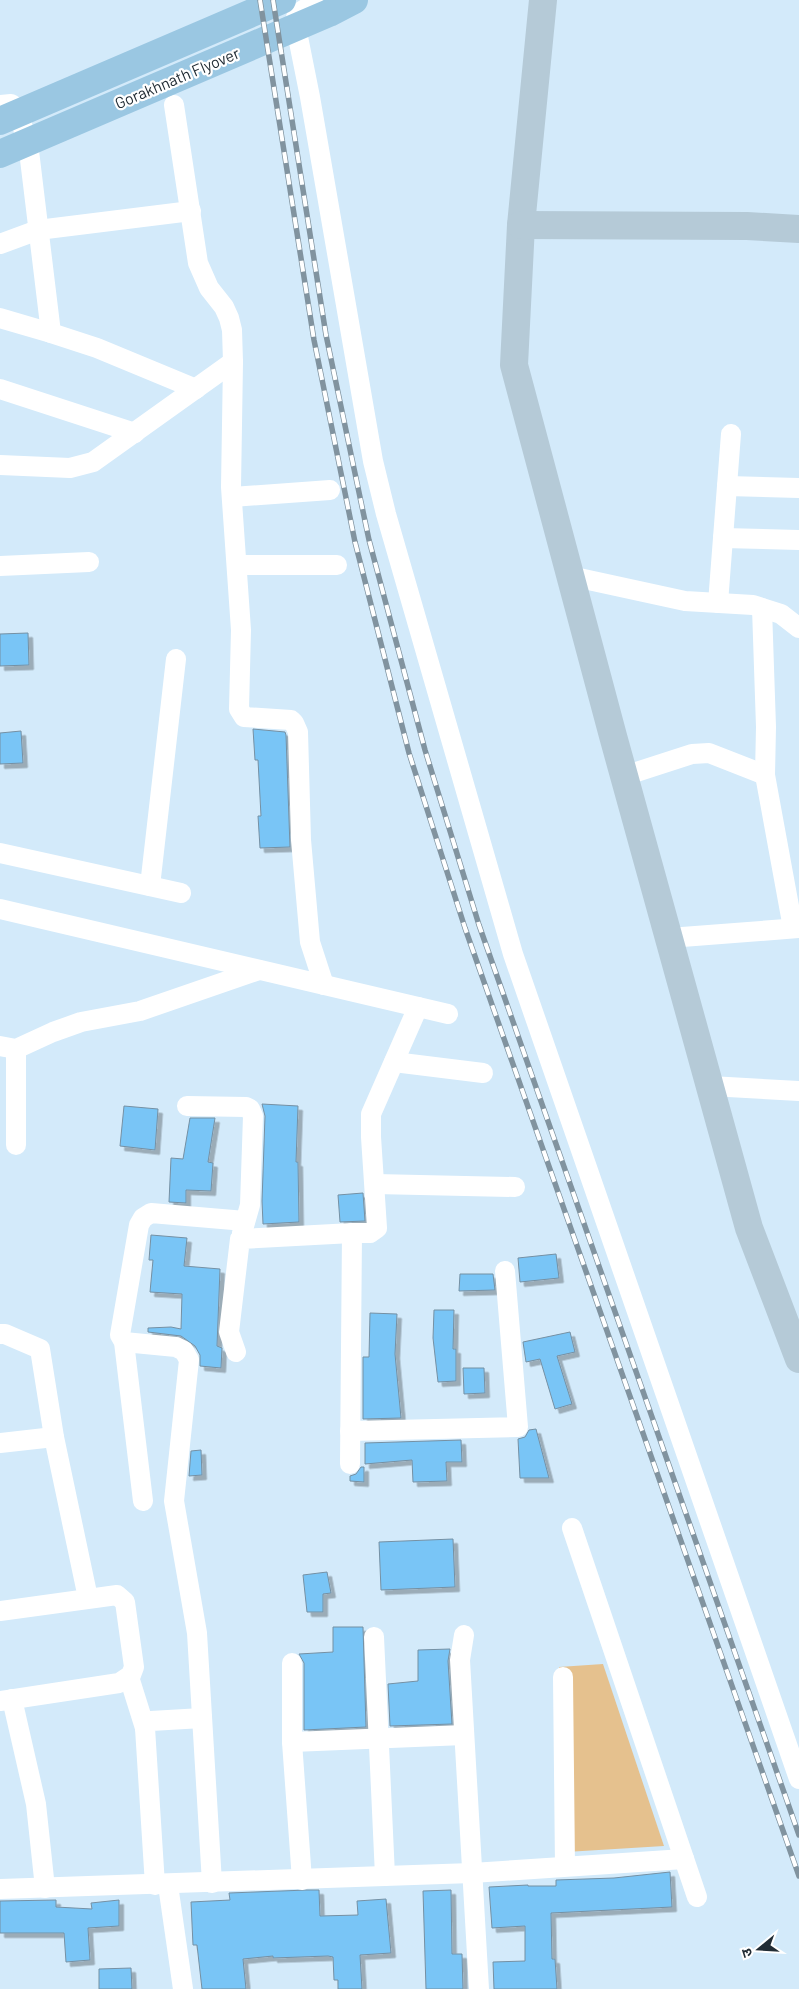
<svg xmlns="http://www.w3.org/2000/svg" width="799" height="1989" font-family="Barlow,'Noto Sans Devanagari',sans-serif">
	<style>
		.green { fill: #e5c18e }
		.building { fill: #79c5f6; stroke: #7590a3; filter: url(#shadow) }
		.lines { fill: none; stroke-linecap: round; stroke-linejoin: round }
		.street { stroke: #fff; stroke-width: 20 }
		.secondary { stroke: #b5cad7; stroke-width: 28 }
		.primary { stroke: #9ac7e2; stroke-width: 28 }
		.rail-casing { stroke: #81939f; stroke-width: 5.5 }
		.rail { stroke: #fff; stroke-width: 4; stroke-dasharray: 11; stroke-linecap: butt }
		.labels { text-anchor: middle; stroke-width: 4.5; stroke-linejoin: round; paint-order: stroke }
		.street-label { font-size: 16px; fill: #212c34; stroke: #fff }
	</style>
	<defs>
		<filter id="shadow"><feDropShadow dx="4.5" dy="4.5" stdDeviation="0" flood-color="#0004"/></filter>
	</defs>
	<rect width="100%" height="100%" fill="#d3eafa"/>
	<polygon class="green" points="603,1664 664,1846 566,1852 559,1667"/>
	<g class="building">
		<polygon points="28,633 29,665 0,666 0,634"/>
		<polygon points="253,729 285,732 286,735 290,847 260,848 258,816 261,816 258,760 255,760"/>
		<polygon points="21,731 23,763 0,764 0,733"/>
		<polygon points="262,1104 298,1106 296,1162 298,1162 299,1222 263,1224 262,1201 265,1116"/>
		<polygon points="124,1106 158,1109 155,1150 120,1146"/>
		<polygon points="190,1118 215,1118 208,1162 213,1163 211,1191 186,1190 186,1203 169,1202 171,1158 183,1159"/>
		<polygon points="363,1193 365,1221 340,1222 338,1195"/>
		<polygon points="151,1235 187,1238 184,1266 220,1269 217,1346 222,1348 221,1368 200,1366 200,1355 195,1346 181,1336 148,1332 148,1328 171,1327 181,1329 182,1294 150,1292 153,1260 149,1260"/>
		<polygon points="556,1254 559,1278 520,1282 518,1258"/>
		<polygon points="460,1274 493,1274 495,1290 459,1291"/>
		<polygon points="434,1310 454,1310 453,1349 456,1349 456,1381 438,1382 433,1338"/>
		<polygon points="370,1313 397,1314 395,1354 401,1418 363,1419 363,1357 369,1357"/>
		<polygon points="570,1332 575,1352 557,1356 572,1404 555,1409 540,1359 526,1362 523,1342"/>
		<polygon points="463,1368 484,1368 485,1393 464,1394"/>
		<polygon points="536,1429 549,1478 520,1478 518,1439 525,1437 529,1430"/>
		<polygon points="461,1440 462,1462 446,1462 447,1481 413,1482 412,1460 365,1464 365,1443"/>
		<polygon points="201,1450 202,1475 189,1476 191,1451"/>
		<polygon points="361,1467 364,1467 364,1482 350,1481 350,1476 356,1474"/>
		<polygon points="453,1539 455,1587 381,1590 379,1542"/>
		<polygon points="327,1572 331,1593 323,1594 323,1612 307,1612 303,1575"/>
		<polygon points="333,1627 363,1627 366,1727 304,1730 304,1663 299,1654 333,1652"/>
		<polygon points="450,1649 448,1661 452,1724 390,1726 388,1684 418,1681 418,1650"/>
		<polygon points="670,1872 672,1907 551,1913 552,1959 555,1959 557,1989 494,1989 493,1962 525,1961 525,1926 492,1928 489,1887 528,1885 528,1886 556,1886 556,1880 614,1878"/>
		<polygon points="307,1890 319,1890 320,1916 358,1915 357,1901 386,1899 391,1953 360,1955 362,1989 338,1989 338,1980 334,1980 333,1957 328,1956 273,1958 273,1956 243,1959 246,1989 202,1989 197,1945 193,1945 191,1902 230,1900 229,1893"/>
		<polygon points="451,1890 452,1954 462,1954 463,1989 426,1989 423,1891"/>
		<polygon points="56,1900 56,1907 92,1909 91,1903 119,1900 119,1926 88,1928 90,1960 66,1962 64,1933 0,1933 0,1901"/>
		<polygon points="131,1968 132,1989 99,1989 99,1969"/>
	</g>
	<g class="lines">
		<g class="street">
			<polyline points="319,0 297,14 295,22 310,97 373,461 386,514 513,954 799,1779"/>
			<polyline points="0,105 11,104 18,109 29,151 51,333 97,348 196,389"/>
			<polyline points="174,105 198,263 209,288 224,307 229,318 232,330 233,362 231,487 241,630 239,709 244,717 291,720 294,723 298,732 301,840 310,942 324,985"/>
			<polyline points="0,244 38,230 191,211"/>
			<polyline points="0,318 51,333"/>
			<polyline points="0,389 135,433"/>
			<polyline points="0,465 70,468 93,462 233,362"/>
			<polyline points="727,486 799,488"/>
			<polyline points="232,497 330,490"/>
			<polyline points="723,538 799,540"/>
			<polyline points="237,565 337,565"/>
			<polyline points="0,566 89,562"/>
			<polyline points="570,576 685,601 753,605 781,614 799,628"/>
			<polyline points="718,603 731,434"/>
			<polyline points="762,608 766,727 765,775 793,928"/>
			<polyline points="624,776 692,754 709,753 765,775"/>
			<polyline points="0,853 181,893"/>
			<polyline points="150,886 176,659"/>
			<polyline points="0,909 448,1014"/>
			<polyline points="669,938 799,928"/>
			<polyline points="0,1046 16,1049 53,1032 81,1022 140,1011 259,970"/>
			<polyline points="394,1062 483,1073"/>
			<polyline points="710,1086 799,1091"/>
			<polyline points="187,1106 246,1107 250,1109 253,1116 250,1205 242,1233"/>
			<polyline points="16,1145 16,1049"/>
			<polyline points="375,1184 515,1187"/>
			<polyline points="0,1334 5,1334 40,1349 54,1437 88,1598"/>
			<polyline points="124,1342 176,1347 184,1351 189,1360 174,1501 197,1633 212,1883"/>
			<polyline points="236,1352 229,1332 240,1239 352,1233"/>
			<polyline points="350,1431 518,1427 505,1271"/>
			<polyline points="0,1443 54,1437"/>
			<polyline points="350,1464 352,1233 370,1233 377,1228 371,1137 371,1114 418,1007"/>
			<polyline points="143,1501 124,1342 120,1335 139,1225 143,1218 151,1213 245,1221"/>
			<polyline points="572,1528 697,1897"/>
			<polyline points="0,1611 117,1595 125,1602 134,1667 131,1675 119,1683 0,1701"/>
			<polyline points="464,1635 460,1660 479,1989"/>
			<polyline points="374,1637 385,1876"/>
			<polyline points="292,1663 292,1742 302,1880"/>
			<polyline points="129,1677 145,1728"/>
			<polyline points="563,1677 565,1866"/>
			<polyline points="12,1699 36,1804 45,1888"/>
			<polyline points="292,1742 464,1735"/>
			<polyline points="155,1885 145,1728 151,1721 202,1718"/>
			<polyline points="168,1885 183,1989"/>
			<polyline points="0,1889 472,1873 684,1859"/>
		</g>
		<g class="secondary">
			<polyline points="543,0 521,225 514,365 613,736 749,1228 799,1359"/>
			<polyline points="521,225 747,226 799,229"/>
		</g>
		<g class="primary">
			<polyline points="0,121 282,0"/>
			<polyline points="0,154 329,13 354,0"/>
		</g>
		<g class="rail-casing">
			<g id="rail">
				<polyline points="260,0 314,340 355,542 409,753 465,928 799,1876"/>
				<polyline points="273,0 326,335 369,540 425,750 479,925 799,1835"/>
			</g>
		</g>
		<use href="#rail" class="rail"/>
	</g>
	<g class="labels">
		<g class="street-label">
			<text transform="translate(177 78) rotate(-23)" y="6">Gorakhnath Flyover</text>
		</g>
	</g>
	<g transform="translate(759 1949) rotate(252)" stroke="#ffffff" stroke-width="4" paint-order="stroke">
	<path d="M0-4L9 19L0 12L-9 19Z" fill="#212c34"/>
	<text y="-8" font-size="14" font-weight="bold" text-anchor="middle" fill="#212c34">उ</text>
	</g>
</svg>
